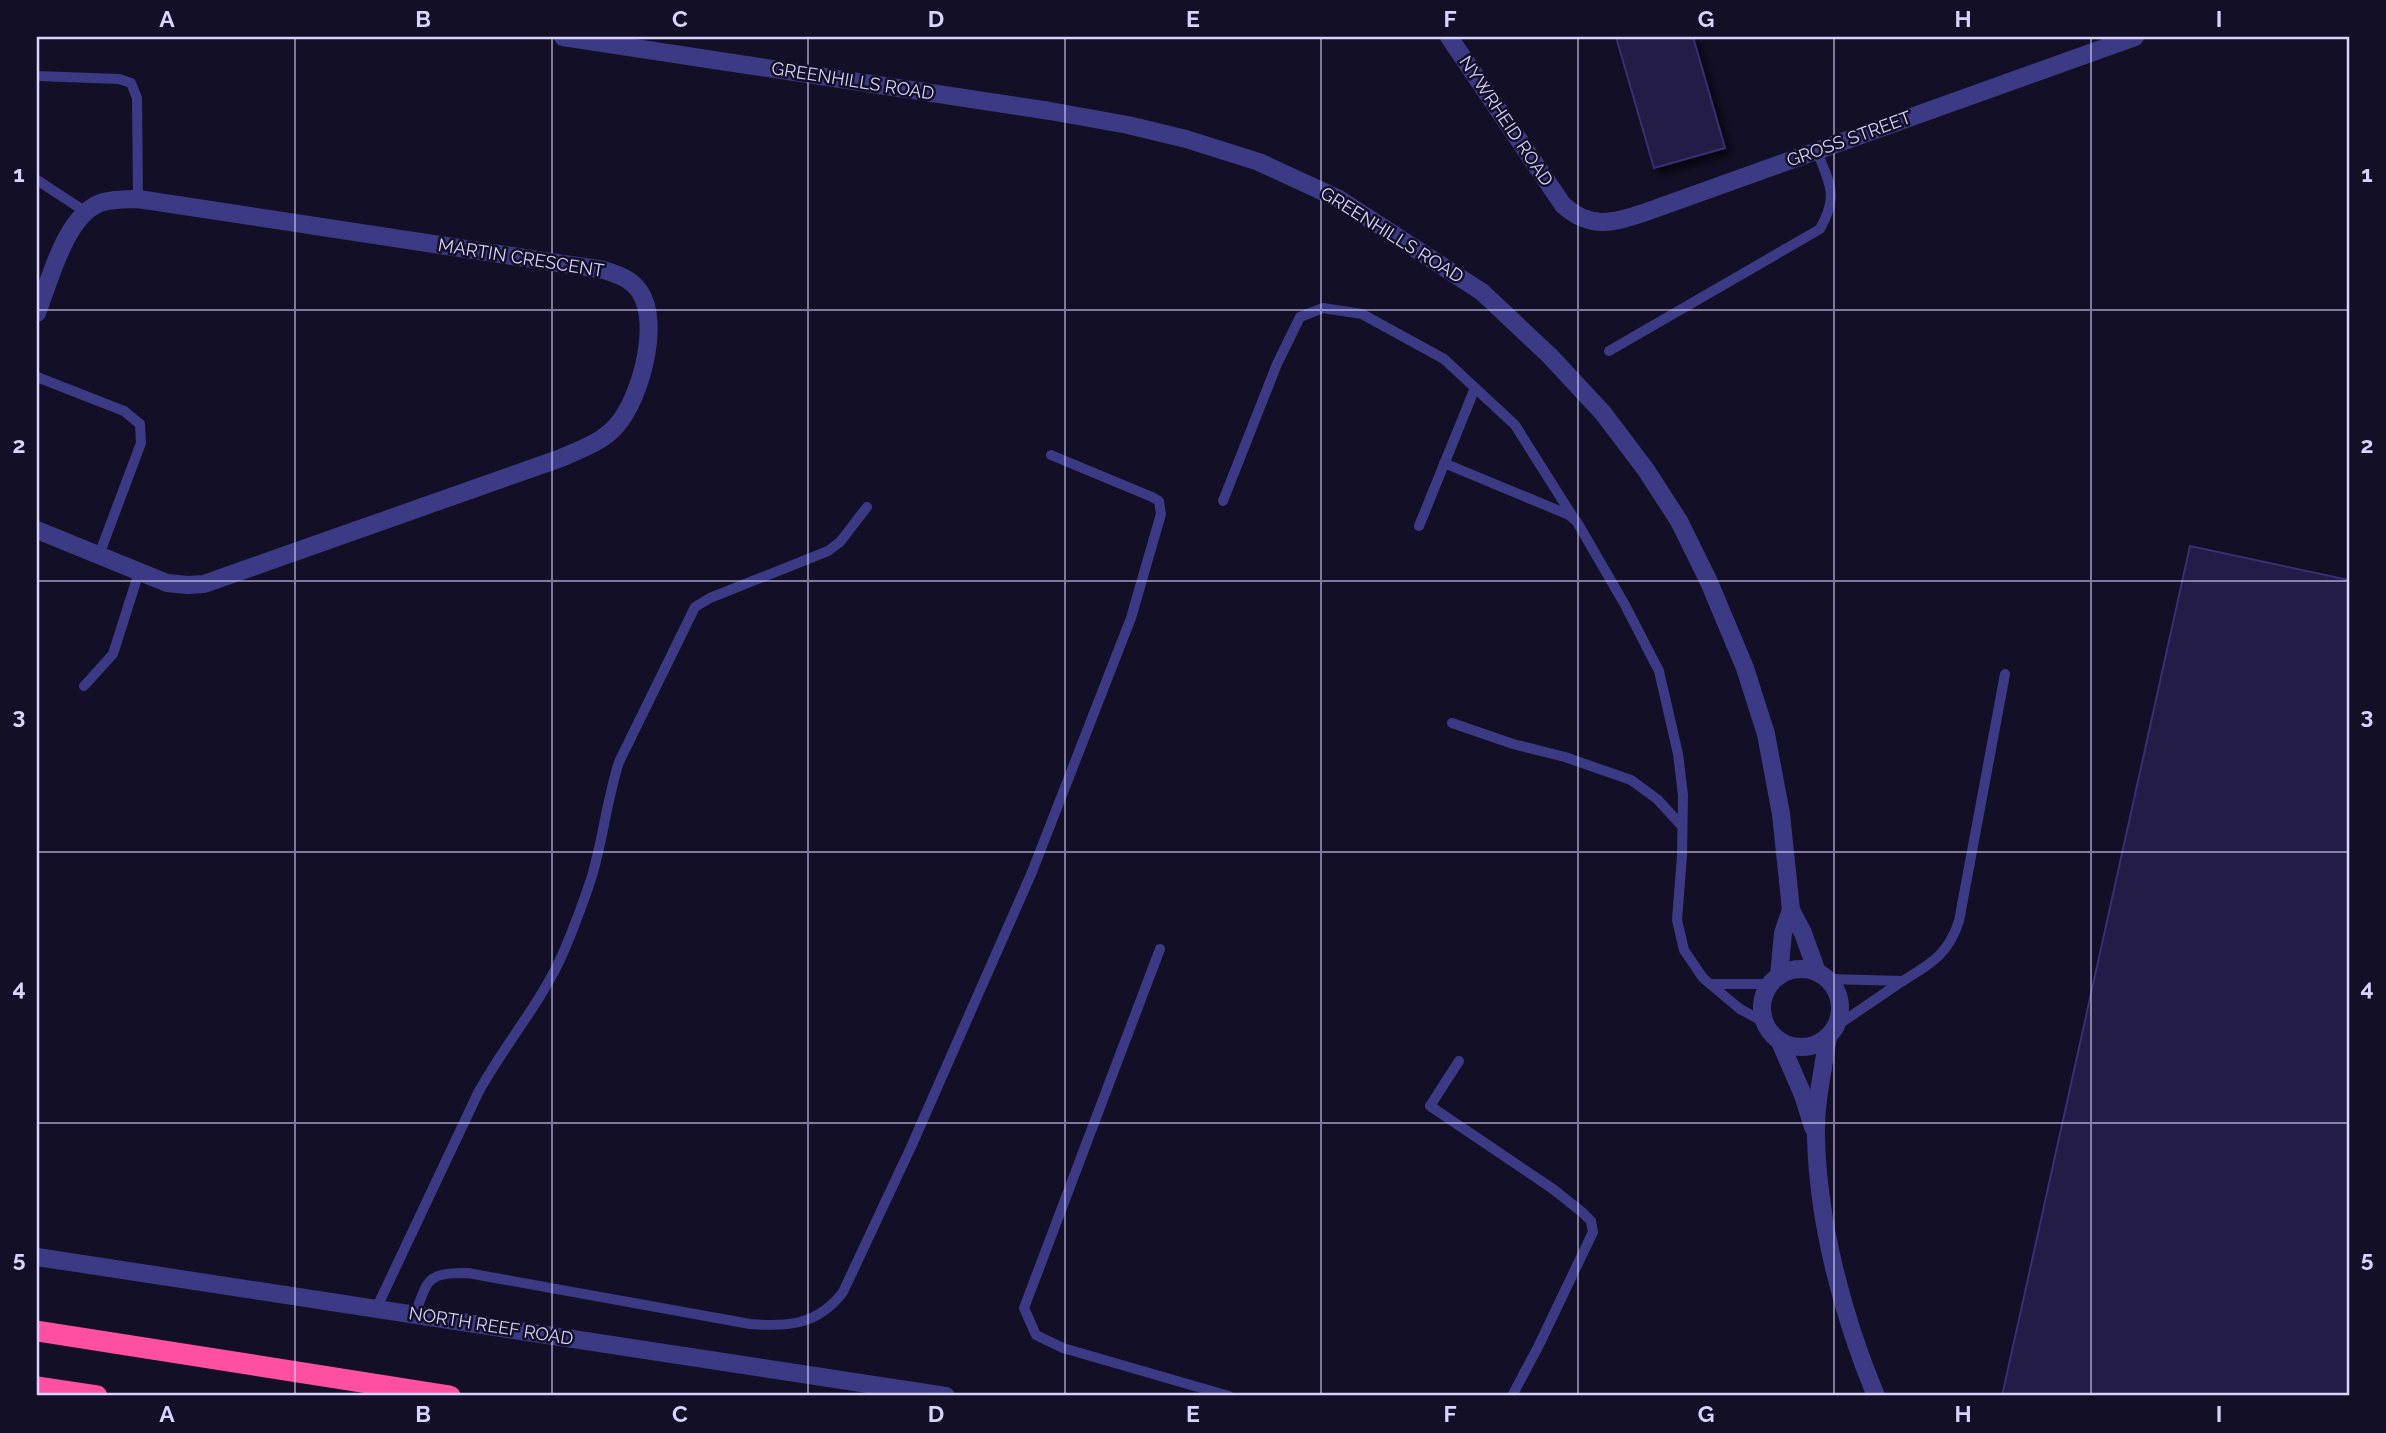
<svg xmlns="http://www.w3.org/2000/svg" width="2386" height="1433" font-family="Raleway,sans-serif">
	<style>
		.building { fill: #241b47; stroke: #3b2d73; stroke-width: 2; filter: url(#shadow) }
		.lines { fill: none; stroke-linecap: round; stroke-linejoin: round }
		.service { stroke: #3d3a85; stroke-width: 10 }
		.minor { stroke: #3d3a85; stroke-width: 18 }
		.motorway { stroke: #ff4fa3; stroke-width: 21 }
		.grid { fill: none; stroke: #d9d4ff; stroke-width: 2; stroke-opacity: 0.55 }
		.labels { text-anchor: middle; stroke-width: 5; stroke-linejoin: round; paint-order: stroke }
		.street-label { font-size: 18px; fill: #d9d4ff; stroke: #130f26 }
		.neatline { fill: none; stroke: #d9d4ff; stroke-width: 2.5 }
		.grid-label { font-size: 23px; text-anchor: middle; font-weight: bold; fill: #d9d4ff }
	</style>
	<defs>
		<filter id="shadow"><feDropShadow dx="6" dy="6" stdDeviation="3.5" flood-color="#0009"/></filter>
	</defs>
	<rect width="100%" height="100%" fill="#130f26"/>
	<g class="building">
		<polygon points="1616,37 1693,37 1725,148 1654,168"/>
		<polygon points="2190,546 2349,580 2349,1396 2002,1396"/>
	</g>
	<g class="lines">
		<g class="service">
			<polyline points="37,76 119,79 131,83 137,98 138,199"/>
			<polyline points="37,180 86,212"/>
			<path d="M1609,351l211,-122c19,-34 10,-44 -3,-78"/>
			<polyline points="37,377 124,411 140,424 141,443 99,555"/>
			<polyline points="1444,463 1569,515 1577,522 1625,605 1659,671 1678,754 1683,795 1682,856 1677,920 1684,950 1703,978 1740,1009 1764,1022"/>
			<polyline points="1223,501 1277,364 1300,317 1323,308 1362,314 1444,359 1515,425 1573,517"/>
			<polyline points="1419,526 1475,388"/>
			<polyline points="84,686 113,654 139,572"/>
			<polyline points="1452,723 1513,744 1565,757 1631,780 1657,799 1682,826"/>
			<polyline points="1160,949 1024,1308 1036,1335 1063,1348 1229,1396"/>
			<polyline points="1828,979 1903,981"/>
			<polyline points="1711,984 1770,984"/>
			<path d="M1836,1026c20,-13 40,-27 59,-40 30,-20 52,-27 64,-65l46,-247"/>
			<polyline points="1459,1061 1430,1106 1553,1189 1583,1213 1591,1221 1593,1232 1539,1345 1512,1396"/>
			<path d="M376,1309l102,-216c26,-48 64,-91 86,-142 10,-24 20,-50 28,-75 11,-37 15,-77 27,-114l76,-155 15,-9 118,-47 12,-9 27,-35"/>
			<path d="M415,1315c13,-37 12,-42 53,-42l282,51c38,3 68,1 93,-32l68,-145 121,-275 99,-254 30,-104 -2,-13 -7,-4 -101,-42"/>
		</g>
		<g class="minor">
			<polyline points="563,37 1050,111 1128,125 1186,139 1259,162 1339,199 1482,292 1550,356 1603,413 1646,470 1679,521 1709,582 1745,668 1766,734 1781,814 1791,910 1803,933 1817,972"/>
			<path d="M1449,37l114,168c28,25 50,18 83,7l489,-175"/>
			<path d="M37,313c13,-33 28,-96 63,-110 12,-4 26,-4 38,-4l466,71c15,5 28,9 36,22 21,32 0,107 -23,133 -14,17 -36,24 -56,33l-357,126 -16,1 -21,-2 -130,-53"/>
			<circle cx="1801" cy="1008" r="39"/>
			<polyline points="1779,976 1783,933 1791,910"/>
			<path d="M1828,1037c-5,33 -13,67 -12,100 2,86 27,180 60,259"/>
			<polyline points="1780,1042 1803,1095 1813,1127"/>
			<polyline points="37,1257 946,1396"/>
		</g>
		<g class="motorway">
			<polyline points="37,1331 450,1396"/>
			<polyline points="37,1387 97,1396"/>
		</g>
	</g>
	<path class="grid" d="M295,37v1359M552,37v1359M808,37v1359M1065,37v1359M1321,37v1359M1578,37v1359M1834,37v1359M2091,37v1359M37,310h2312M37,581h2312M37,852h2312M37,1123h2312"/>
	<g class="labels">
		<g class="street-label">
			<text transform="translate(853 81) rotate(9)" y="6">GREENHILLS ROAD</text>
			<text transform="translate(1506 121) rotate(56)" y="6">NYWRHEID ROAD</text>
			<text transform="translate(1849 139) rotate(-20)" y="6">GROSS STREET</text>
			<text transform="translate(1392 235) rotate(32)" y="6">GREENHILLS ROAD</text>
			<text transform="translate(521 258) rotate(9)" y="6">MARTIN CRESCENT</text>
			<text transform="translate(491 1326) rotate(9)" y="6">NORTH REEF ROAD</text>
		</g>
	</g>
	<rect width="2386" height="1433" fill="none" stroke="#130f26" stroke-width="77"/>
	<rect x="38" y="38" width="2310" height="1356" class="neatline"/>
	<g class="grid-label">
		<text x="167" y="27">A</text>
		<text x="423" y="27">B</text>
		<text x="680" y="27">C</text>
		<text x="936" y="27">D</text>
		<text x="1193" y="27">E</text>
		<text x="1450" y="27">F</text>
		<text x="1706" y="27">G</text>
		<text x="1963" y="27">H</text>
		<text x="2219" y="27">I</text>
		<text x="19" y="182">1</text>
		<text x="2367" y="182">1</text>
		<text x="19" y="453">2</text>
		<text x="2367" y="453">2</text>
		<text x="19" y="724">3</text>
		<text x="2367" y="724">3</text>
		<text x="19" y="996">4</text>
		<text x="2367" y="996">4</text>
		<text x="19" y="1267">5</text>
		<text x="2367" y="1267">5</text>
		<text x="167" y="1422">A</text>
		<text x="423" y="1422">B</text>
		<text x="680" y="1422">C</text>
		<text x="936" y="1422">D</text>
		<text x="1193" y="1422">E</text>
		<text x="1450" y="1422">F</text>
		<text x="1706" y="1422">G</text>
		<text x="1963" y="1422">H</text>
		<text x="2219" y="1422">I</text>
	</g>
</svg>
